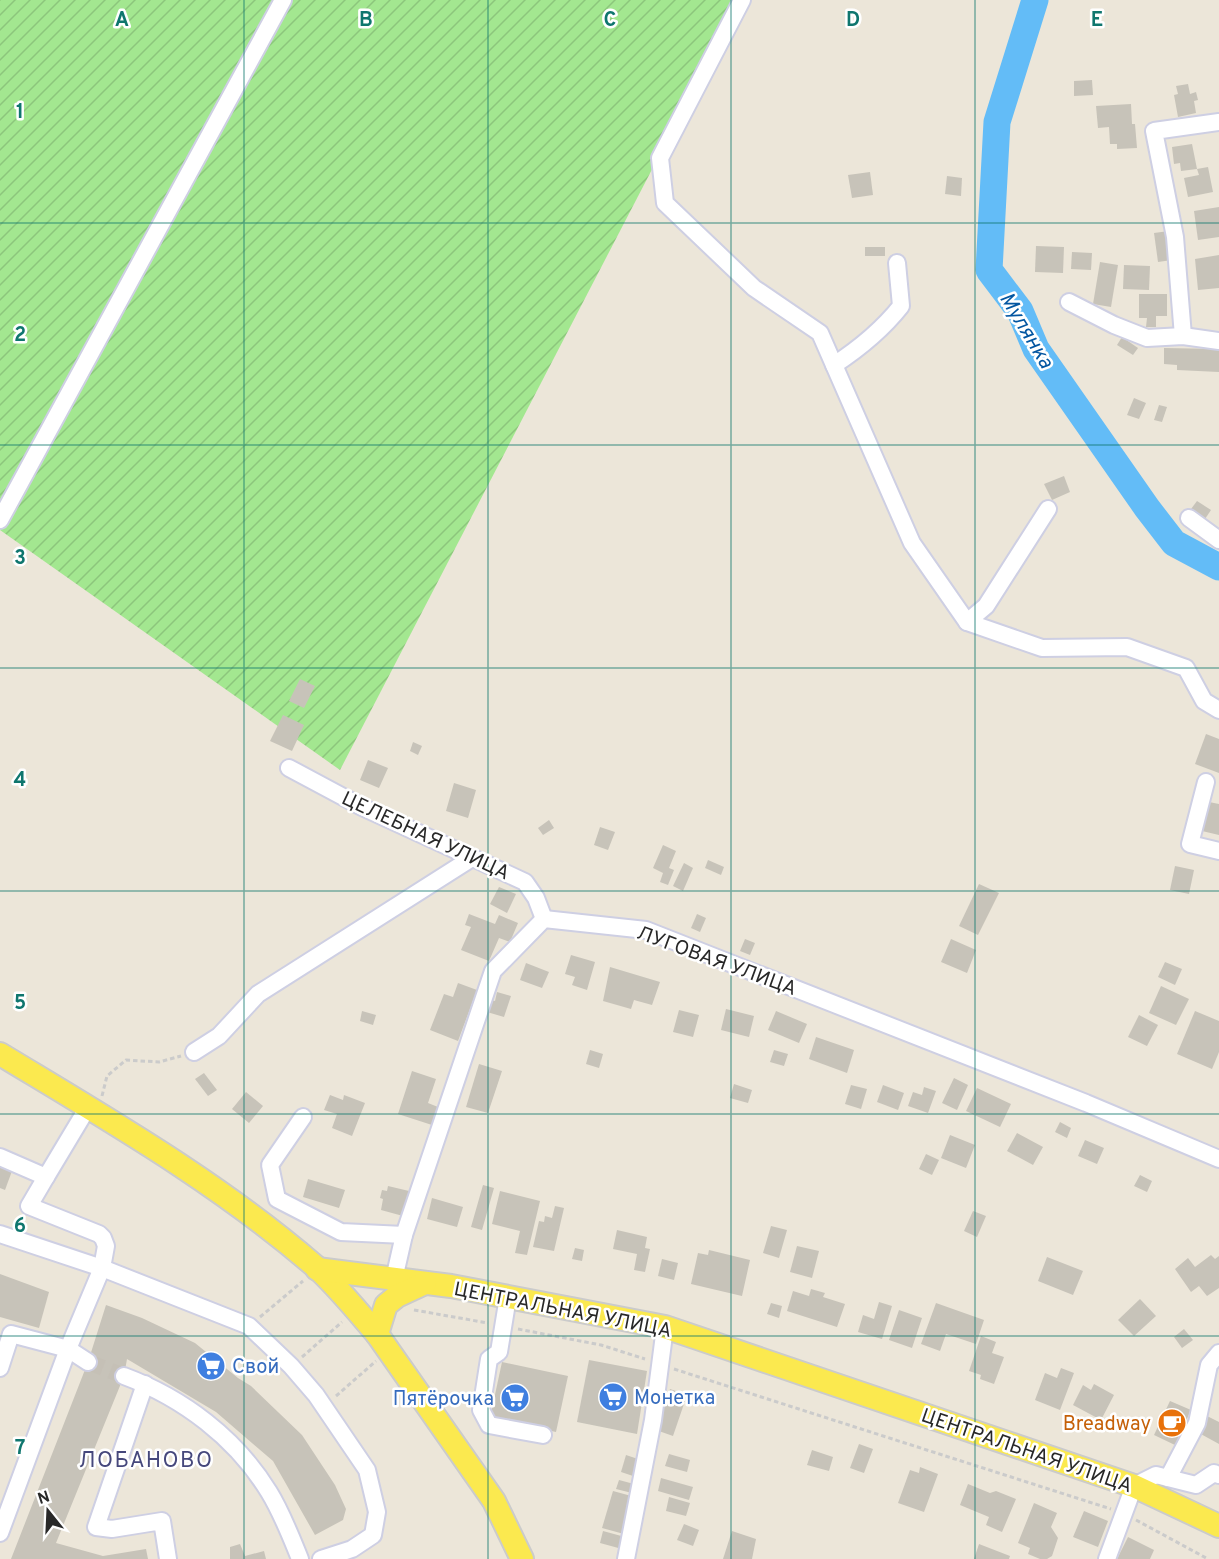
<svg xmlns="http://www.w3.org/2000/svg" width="1219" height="1559" font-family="Overpass,sans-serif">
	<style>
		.garden { fill: url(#garden-furrows) }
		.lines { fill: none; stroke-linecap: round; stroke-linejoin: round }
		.river { stroke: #63bcf7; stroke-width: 27 }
		.building { fill: #c7c3b9 }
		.minor-tunnel { stroke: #c5c0b6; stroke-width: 16; stroke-dasharray: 16 8; stroke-linecap: butt }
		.minor-casing { stroke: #cecfe3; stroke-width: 20 }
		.major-casing { stroke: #cbcbcb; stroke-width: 26 }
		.path { stroke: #cbcbcb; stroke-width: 3; stroke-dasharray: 4.5 3; stroke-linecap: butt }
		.minor { stroke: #fff; stroke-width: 16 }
		.major { stroke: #fbe94f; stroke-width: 22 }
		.grid { fill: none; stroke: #0f766e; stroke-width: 1.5; stroke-opacity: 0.55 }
		.labels { text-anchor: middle; stroke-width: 5; stroke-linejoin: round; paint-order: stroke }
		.street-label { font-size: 20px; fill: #282828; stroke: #fff }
		.shop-label { font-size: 20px; fill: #366cbe; stroke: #fff; text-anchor: start }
		.food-label { font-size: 20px; fill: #c56008; stroke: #fff; text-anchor: end }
		.water-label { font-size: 21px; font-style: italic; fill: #0356a1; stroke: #fff }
		.quarter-label { font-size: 22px; letter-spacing: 1.5px; fill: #46487c; stroke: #fff }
		.grid-label { font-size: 20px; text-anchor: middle; font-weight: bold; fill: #0f766e; stroke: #fff; stroke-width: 5; stroke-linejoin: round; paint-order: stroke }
	</style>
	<defs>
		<pattern id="garden-furrows" width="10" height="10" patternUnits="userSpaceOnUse" patternTransform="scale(1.5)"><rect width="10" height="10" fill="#a3e790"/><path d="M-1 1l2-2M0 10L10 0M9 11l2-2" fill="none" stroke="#8cc67c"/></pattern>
	</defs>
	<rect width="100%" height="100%" fill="#ece6d9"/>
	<polygon class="garden" points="0,0 740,0 340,770 0,530"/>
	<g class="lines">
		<polyline class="river" points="1035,0 997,122 989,270 1020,311 1036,349 1147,508 1174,543 1219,567"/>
	</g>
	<g class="building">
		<polygon points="1092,80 1093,95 1074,96 1074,81"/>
		<polygon points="1188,84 1190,94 1196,92 1198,100 1194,101 1196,113 1178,117 1174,95 1178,94 1176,86"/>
		<polygon points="1131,104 1132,124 1135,124 1137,148 1117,149 1117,144 1110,144 1109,127 1098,128 1096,106"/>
		<polygon points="1192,144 1197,169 1181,171 1180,163 1174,164 1172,147"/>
		<polygon points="1208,167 1213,192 1188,197 1184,178 1199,175 1197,169"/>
		<polygon points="870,172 873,195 852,198 848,175"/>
		<polygon points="947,176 962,178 961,196 945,194"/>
		<polygon points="1219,207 1219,237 1198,240 1194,211"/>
		<polygon points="1169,231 1172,260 1158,262 1154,233"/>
		<polygon points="1036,246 1064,247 1063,273 1035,272"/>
		<rect x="865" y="247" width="20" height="9"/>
		<polygon points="1072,252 1092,253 1091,270 1071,269"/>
		<polygon points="1219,255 1219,288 1198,290 1195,259"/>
		<polygon points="1100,262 1118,265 1111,307 1093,304"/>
		<polygon points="1124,265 1150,266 1149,290 1123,289"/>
		<polygon points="1139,294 1167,294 1167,316 1156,316 1156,327 1146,327 1147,318 1139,318"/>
		<polygon points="1122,337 1138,348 1133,355 1117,345"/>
		<polygon points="1164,348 1219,349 1219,372 1177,370 1177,365 1164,364"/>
		<polygon points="1134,398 1146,403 1139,419 1127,415"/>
		<polygon points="1159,405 1167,407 1162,422 1154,420"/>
		<polygon points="1064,476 1070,492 1052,500 1044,484"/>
		<polygon points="1197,501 1211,510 1205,519 1191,509"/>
		<polygon points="300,679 315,686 304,708 289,701"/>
		<polygon points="283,715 304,725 292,751 270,741"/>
		<polygon points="1206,734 1219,739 1219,773 1195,764"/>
		<polygon points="413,742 422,746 418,755 410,751"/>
		<polygon points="368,760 388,768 379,788 360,780"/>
		<polygon points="454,783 476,790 468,818 446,811"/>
		<polygon points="1209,802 1219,804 1219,835 1202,831"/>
		<polygon points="549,820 554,828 543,835 538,828"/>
		<polygon points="600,827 615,832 608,850 594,845"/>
		<polygon points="663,845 676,851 669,868 674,870 668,885 660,882 663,873 653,868"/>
		<polygon points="708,860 724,867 721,875 705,868"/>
		<polygon points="684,863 693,868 683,891 673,886"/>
		<polygon points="1175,866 1194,870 1189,894 1170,890"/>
		<polygon points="979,884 999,893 978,935 959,926"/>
		<polygon points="499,887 516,894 507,913 490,904"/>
		<polygon points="469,914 495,924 499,915 518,923 510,942 499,938 489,961 461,950 471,927 465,925"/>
		<polygon points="697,914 706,918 700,932 691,928"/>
		<polygon points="745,939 755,943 750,955 740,951"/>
		<polygon points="951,939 976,950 967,973 941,962"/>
		<polygon points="571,955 595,962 587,990 572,985 575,977 565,974"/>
		<polygon points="1165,962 1182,969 1175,985 1158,977"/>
		<polygon points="526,963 549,972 542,988 520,980"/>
		<polygon points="610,967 660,982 652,1005 634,1000 631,1009 603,1001"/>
		<polygon points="458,983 477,990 458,1041 430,1030 444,994 453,997"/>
		<polygon points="1161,986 1189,999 1176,1025 1149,1013"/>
		<polygon points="497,992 511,996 504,1017 487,1012 491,1000 495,1001"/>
		<polygon points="726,1009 754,1016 749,1037 721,1030"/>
		<polygon points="679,1010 699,1015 693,1037 673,1032"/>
		<polygon points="362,1011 376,1015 373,1025 360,1021"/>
		<polygon points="776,1011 807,1024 799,1043 768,1030"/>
		<polygon points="1195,1011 1219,1021 1219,1052 1212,1069 1177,1054"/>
		<polygon points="1139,1015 1158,1025 1147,1046 1128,1037"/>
		<polygon points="816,1037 854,1050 847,1073 809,1059"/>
		<polygon points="590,1050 603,1054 599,1068 586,1064"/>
		<polygon points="774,1050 788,1054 784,1066 770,1062"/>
		<polygon points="479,1064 502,1071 488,1113 466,1107"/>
		<polygon points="412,1071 436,1079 428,1103 438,1107 432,1125 398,1114"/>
		<polygon points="204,1073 217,1090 208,1096 195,1079"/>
		<polygon points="954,1078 968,1085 957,1110 942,1103"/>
		<polygon points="734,1084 752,1090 748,1103 730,1098"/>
		<polygon points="851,1085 867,1089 861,1109 845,1104"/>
		<polygon points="883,1085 904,1093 898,1110 877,1102"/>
		<polygon points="924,1087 936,1091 928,1113 908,1106 913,1092 922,1095"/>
		<polygon points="977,1088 1011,1104 1000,1127 966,1111"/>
		<polygon points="246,1092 263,1106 249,1123 232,1109"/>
		<polygon points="330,1095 343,1100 344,1095 365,1103 352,1136 332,1128 337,1114 324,1110"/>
		<polygon points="1060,1122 1071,1128 1067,1138 1055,1132"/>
		<polygon points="1017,1133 1043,1147 1033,1165 1007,1151"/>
		<polygon points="950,1135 975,1145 966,1168 941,1158"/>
		<polygon points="1085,1140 1104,1148 1097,1164 1078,1156"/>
		<polygon points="926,1154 939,1160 932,1175 919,1169"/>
		<polygon points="0,1167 12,1171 5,1190 0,1188"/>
		<polygon points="1140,1175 1152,1181 1147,1192 1134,1186"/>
		<polygon points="308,1179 345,1190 339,1208 303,1197"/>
		<polygon points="483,1185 494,1188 482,1230 471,1227"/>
		<polygon points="388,1186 409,1191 403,1216 381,1210 383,1199 380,1198 382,1190 387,1191"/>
		<polygon points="500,1191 540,1201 527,1255 515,1253 520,1231 492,1224"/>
		<polygon points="432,1198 463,1207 457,1227 427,1219"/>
		<polygon points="555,1206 564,1208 554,1251 533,1247 539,1221 544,1222 545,1216 552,1218"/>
		<polygon points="973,1211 986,1216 977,1237 964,1231"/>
		<polygon points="771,1226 787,1230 779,1258 763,1253"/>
		<polygon points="617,1230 647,1237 645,1248 650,1249 645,1272 634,1270 637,1254 613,1249"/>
		<polygon points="797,1246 819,1251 812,1278 790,1272"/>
		<polygon points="575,1248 584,1250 582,1261 572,1259"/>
		<polygon points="709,1250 750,1260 742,1296 691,1284 698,1253 708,1255"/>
		<polygon points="1211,1255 1215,1259 1219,1256 1219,1288 1207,1296 1199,1286 1191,1292 1175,1269 1188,1258 1195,1267"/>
		<polygon points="1047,1257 1083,1271 1073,1295 1038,1281"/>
		<polygon points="662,1259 678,1263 674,1280 658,1276"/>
		<polygon points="0,1274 49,1292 39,1328 0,1317"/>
		<polygon points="811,1289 825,1293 823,1297 845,1304 837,1327 787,1311 793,1291 809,1296"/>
		<polygon points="1140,1299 1156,1316 1134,1336 1118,1320"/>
		<polygon points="879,1302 892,1306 882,1339 858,1332 863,1315 874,1319"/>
		<polygon points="771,1303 782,1306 779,1318 767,1314"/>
		<polygon points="936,1303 984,1320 976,1344 946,1334 940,1351 921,1344"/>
		<polygon points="106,1305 142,1318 195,1343 238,1378 251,1386 302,1435 335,1485 346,1509 343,1520 315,1535 273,1461 216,1412 127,1359 124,1376 56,1543 103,1556 146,1549 148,1559 11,1559 88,1362"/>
		<polygon points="899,1310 922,1318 912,1348 889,1340"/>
		<polygon points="1184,1329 1193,1340 1182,1348 1174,1337"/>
		<polygon points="981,1336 996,1342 992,1353 1004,1357 994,1384 980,1379 981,1375 969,1371"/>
		<polygon points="589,1360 647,1371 637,1434 577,1422"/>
		<polygon points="502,1362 568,1376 556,1432 490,1418"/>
		<polygon points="1061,1368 1074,1373 1060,1410 1035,1400 1045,1373 1057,1378"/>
		<polygon points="1094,1384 1114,1395 1101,1420 1073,1405 1083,1385 1091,1390"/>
		<polygon points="670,1389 687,1395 673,1436 656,1430"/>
		<polygon points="1170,1401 1191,1410 1175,1445 1154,1435"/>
		<polygon points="1207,1416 1219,1422 1219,1444 1199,1433"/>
		<polygon points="859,1444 873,1449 864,1473 850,1468"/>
		<polygon points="812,1450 833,1457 829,1471 807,1465"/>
		<polygon points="669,1454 690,1460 687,1472 665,1466"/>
		<polygon points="626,1455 641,1460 636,1477 621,1472"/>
		<polygon points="920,1467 938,1474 924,1512 898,1503 910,1470 919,1473"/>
		<polygon points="661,1478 693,1487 689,1500 658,1491"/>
		<polygon points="619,1480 634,1484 632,1493 616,1489"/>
		<polygon points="968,1484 990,1493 996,1491 1016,1499 1002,1532 986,1525 989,1517 960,1505"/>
		<polygon points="613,1491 635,1497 624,1534 602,1528"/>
		<polygon points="669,1497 690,1503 686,1516 666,1511"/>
		<polygon points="1034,1503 1057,1513 1051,1527 1058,1538 1052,1556 1047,1559 1040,1559 1028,1554 1030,1548 1018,1543"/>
		<polygon points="1084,1511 1108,1521 1098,1547 1073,1537"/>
		<polygon points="684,1524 699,1530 693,1546 677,1540"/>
		<polygon points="603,1531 625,1537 622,1549 600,1543"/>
		<polygon points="732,1531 756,1539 752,1559 723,1559"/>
		<polygon points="1128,1537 1154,1550 1150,1559 1117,1559"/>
		<polygon points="240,1544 245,1556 264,1551 266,1559 230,1559 230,1547"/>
		<polygon points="979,1544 1010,1556 1009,1559 974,1559"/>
	</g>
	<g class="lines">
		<polyline class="minor-tunnel" points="88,1362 124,1376"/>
		<g class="minor-casing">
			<g id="minor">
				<polyline points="742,0 660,158 665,203 754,288 820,333 912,543 967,622 1042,648 1127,647 1186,668 1204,701 1219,710"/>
				<polyline points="1069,302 1114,325 1147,338 1183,336 1219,341"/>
				<polyline points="1183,336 1175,237 1154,131 1219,122"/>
				<path d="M834,365c26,-17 48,-35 67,-59l-4,-43"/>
				<polyline points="1189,518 1219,540"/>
				<polyline points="0,520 283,0"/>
				<polyline points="967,622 986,606 1048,509"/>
				<polyline points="289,768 362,807 525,882 536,898 544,919"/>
				<polyline points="1206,782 1190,844 1219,851"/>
				<polyline points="194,1052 219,1036 258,994 472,858"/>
				<polyline points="303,1117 270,1165 277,1199 341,1232 404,1235"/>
				<polyline points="0,1157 46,1177 29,1206 99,1234 103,1238 106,1246 102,1268 68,1349 0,1533"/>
				<polyline points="46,1177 88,1107"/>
				<polyline points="0,1234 102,1268 249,1326 291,1366 316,1395 367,1470 377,1512 373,1535 352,1549 321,1559"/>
				<polyline points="394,1279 404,1235 493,971 544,919 646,930 1086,1103 1219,1159"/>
				<polyline points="508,1297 499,1352 489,1359 481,1410 489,1425 543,1435"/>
				<polyline points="0,1368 11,1334 68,1349 88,1362"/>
				<path d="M124,1376c59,22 112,62 145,116 13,21 22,45 31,67"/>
				<polyline points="145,1384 96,1527 112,1529 162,1521 168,1559"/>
				<polyline points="1168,1478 1197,1423 1209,1365 1219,1353"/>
				<polyline points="626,1559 653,1420 665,1327"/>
				<polyline points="1107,1559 1134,1486 1156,1475 1196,1485 1214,1473 1219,1475"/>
			</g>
		</g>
		<g class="major-casing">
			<g id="major">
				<path d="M0,1054c109,66 219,129 316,213 22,20 42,45 61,67"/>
				<polyline points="317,1269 451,1286 665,1327 1134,1486 1219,1526"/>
				<polyline points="425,1283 397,1296 386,1305 377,1334 494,1501 522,1559"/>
			</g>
		</g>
		<g class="path">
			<polyline points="102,1096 107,1076 126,1060 159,1062 181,1056"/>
			<polyline points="414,1310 488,1323"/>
			<polyline points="260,1317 303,1281"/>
			<polyline points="518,1329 601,1345 645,1359"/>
			<polyline points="302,1357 342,1322"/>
			<polyline points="674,1369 1111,1509"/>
			<polyline points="336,1396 376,1361"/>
			<polyline points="1136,1520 1208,1559"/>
		</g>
		<use href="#minor" class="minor"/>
		<use href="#major" class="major"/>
	</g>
	<path class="grid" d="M244,0v1559M488,0v1559M731,0v1559M975,0v1559M0,223h1219M0,445h1219M0,668h1219M0,891h1219M0,1114h1219M0,1336h1219"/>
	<defs>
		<g id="supermarket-disc" transform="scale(1.5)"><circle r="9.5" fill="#3f7fe0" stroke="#fff"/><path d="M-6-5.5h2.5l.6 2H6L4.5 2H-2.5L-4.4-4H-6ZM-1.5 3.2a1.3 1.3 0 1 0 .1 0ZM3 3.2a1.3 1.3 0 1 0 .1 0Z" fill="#fff"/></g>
		<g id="cafe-disc" transform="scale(1.5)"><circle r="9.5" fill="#e8710a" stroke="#fff"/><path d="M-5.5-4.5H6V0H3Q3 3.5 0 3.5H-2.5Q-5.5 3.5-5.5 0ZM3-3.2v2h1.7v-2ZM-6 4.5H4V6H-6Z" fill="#fff"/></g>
	</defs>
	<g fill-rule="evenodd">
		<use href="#supermarket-disc" x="211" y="1366"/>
		<use href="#supermarket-disc" x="613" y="1397"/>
		<use href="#supermarket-disc" x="515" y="1398"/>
		<use href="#cafe-disc" x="1172" y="1423"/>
	</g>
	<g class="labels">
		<g class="street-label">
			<text transform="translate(426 835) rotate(25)" y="7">ЦЕЛЕБНАЯ УЛИЦА</text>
			<text transform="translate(717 960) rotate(20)" y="7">ЛУГОВАЯ УЛИЦА</text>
			<text transform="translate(563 1309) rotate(11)" y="7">ЦЕНТРАЛЬНАЯ УЛИЦА</text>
			<text transform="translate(1027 1450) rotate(19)" y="7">ЦЕНТРАЛЬНАЯ УЛИЦА</text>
		</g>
		<g class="shop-label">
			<text x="232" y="1373">Свой</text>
			<text x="634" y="1404">Монетка</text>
			<text x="494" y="1405" text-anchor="end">Пятёрочка</text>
		</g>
		<g class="food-label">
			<text x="1151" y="1430">Breadway</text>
		</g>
		<g class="water-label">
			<text transform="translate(1027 330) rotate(59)" y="7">Мулянка</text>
		</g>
		<g class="quarter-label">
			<text x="146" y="1467">ЛОБАНОВО</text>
		</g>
	</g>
	<g class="grid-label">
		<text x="122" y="26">A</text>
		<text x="366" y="26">B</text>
		<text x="610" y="26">C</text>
		<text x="853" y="26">D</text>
		<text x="1097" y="26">E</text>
		<text x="20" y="118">1</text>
		<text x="20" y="341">2</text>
		<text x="20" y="564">3</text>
		<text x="20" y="786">4</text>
		<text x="20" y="1009">5</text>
		<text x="20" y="1232">6</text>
		<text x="20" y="1454">7</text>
	</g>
	<g transform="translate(48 1511) rotate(342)" stroke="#ffffff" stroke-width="4.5" paint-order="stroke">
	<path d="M0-4.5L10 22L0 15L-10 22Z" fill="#282828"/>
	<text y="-9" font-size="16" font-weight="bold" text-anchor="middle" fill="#282828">N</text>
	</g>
</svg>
